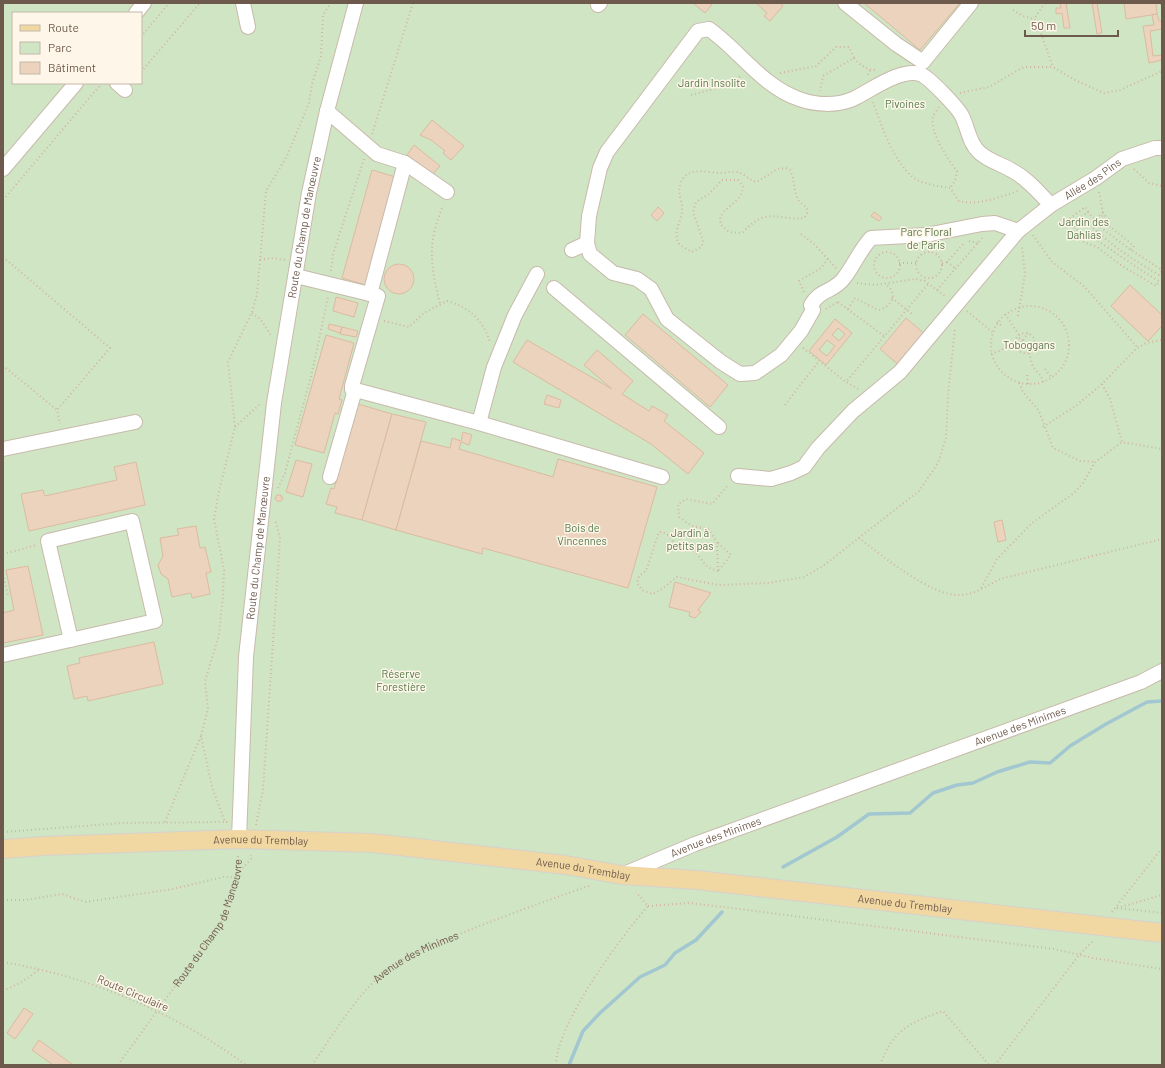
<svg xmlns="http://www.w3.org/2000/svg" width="1165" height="1068" font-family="Barlow,sans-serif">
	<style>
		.green { fill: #cfe5c4; fill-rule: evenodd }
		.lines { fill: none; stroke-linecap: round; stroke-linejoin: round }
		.stream { stroke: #a2c7d1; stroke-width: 3.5 }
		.building { fill: #ebd3be; stroke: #dcbba0; fill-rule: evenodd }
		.minor-casing { stroke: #c8baab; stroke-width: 16 }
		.major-casing { stroke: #d6d1cd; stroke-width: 20 }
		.path { stroke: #d0b6a2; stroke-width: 2; stroke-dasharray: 1 3; stroke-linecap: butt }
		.minor { stroke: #fff; stroke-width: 14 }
		.major { stroke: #f1d8a3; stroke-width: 18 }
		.labels { text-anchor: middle; stroke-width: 3; stroke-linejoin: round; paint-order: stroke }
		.park-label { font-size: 11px; fill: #547949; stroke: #fdf6e9 }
		.street-label { font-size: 11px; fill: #6e5a4c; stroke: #fdf6e9 }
	</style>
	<rect width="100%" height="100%" fill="#f9f2e3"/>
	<path class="green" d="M3,3h1159v1062h-1159zM13,13h128v70h-128z"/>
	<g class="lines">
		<g class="stream">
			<polyline points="783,867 837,837 869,814 910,813 933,793 957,785 973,783 997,772 1030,762 1050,763 1070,746 1106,724 1147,702 1162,701"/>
			<polyline points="569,1065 583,1031 600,1013 640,977 665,965 675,953 696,940 722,912"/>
		</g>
	</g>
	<g class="building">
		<polygon points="693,3 713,3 705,13"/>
		<polygon points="756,3 780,3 783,6 770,21 764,16 767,13"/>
		<polygon points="864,3 960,3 920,50"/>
		<polygon points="1060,3 1066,3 1070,28 1064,28 1062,13 1056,14 1056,8 1061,8"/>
		<polygon points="1092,3 1097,3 1102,33 1097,34"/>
		<polygon points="1124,3 1156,3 1157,14 1126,19"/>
		<polygon points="1157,14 1159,21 1162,21 1162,29 1150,31 1153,56 1162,55 1162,60 1149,63 1143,26 1154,25 1152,15"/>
		<polygon points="432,120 464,146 451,160 443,153 445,151 431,140 420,135"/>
		<polygon points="414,145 440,166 432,175 407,155"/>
		<polygon points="372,170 399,178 369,286 342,278"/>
		<polygon points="658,207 664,213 657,221 651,215"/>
		<polygon points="874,212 882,218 879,221 871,216"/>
		<circle cx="399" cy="279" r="15"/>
		<polygon points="1130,285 1162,315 1162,326 1148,341 1111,306"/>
		<polygon points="336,297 358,303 354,317 333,311"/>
		<polygon points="643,314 728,385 710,407 625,335"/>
		<polygon points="906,318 926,335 900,366 880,349"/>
		<path d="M835,319l17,14 -26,32 -17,-14zM838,328l7,6 -6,7 -7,-6zM827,340l8,6 -8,10 -8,-6z"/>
		<polygon points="329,324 342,327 340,333 328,329"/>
		<polygon points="342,327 358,331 356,337 340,334"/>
		<polygon points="326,335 354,343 339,399 342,400 338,414 335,413 324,453 295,445"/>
		<polygon points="527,340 612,389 584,365 597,350 633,381 622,394 649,411 652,406 668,415 664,421 704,453 688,474 651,444 513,362"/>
		<polygon points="547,395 561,400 559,408 544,404"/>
		<polygon points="358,404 392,414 362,520 335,513 337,507 326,504 331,488 334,489"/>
		<polygon points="392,414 426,422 396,530 362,520"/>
		<polygon points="463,432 472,435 469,445 461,442 459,449 553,477 558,459 657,487 628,588 483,548 482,554 396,530 421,441 450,448 452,438 461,441"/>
		<polygon points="296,460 312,464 303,497 286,492"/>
		<polygon points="136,462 145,505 29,531 21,494 43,490 45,496 117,480 114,467"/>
		<polygon points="277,495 281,495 281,497 283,498 281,501 277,501 275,498"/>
		<polygon points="1002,520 1006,540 998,542 994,522"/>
		<polygon points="196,526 200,548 205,547 211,572 206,573 210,594 192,598 191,593 172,597 168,579 161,574 158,565 163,556 160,538 179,535 177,529"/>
		<polygon points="28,566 43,635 3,643 3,613 14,610 6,570"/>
		<polygon points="675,582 711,593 698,610 701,612 695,618 689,616 690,612 669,607"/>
		<polygon points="154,642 163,684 88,701 87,696 74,699 67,666 80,663 79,658"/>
		<polygon points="24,1008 33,1014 15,1039 7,1033"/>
		<polygon points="39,1040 73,1065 53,1065 32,1050"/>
	</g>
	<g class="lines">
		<g class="minor-casing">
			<g id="minor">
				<polyline points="243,3 248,27"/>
				<polyline points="845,3 896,44 923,62 971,3"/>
				<polyline points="598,5 600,3"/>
				<polyline points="136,13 144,3"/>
				<polyline points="117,83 125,90"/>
				<polyline points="327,111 377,154 405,163 447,192"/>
				<polyline points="3,169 76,83"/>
				<path d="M1018,231l-23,-8 -13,1 -56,11 -55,3c-11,12 -17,27 -27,40 -10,14 -24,11 -33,27l2,5 -12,21 -20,24 -26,18 -15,1 -19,-12 -54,-43 -16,-30 -14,-10 -24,-6 -23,-19 -3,-11 2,-27 11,-48 7,-16 91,-121 11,-2c31,22 53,57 90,70 17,6 37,7 54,0 17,-8 47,-31 67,-25 9,3 38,34 42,42 6,12 7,27 17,36 9,9 23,12 34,19 15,8 26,22 38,34"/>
				<polyline points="572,250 587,243"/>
				<polyline points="296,276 378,296 352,386 352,389 479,423 662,477"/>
				<polyline points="554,288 719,427"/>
				<polyline points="370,294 405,163"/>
				<polyline points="479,423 494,367 515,315 537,274"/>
				<polyline points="3,449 135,422"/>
				<path id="s3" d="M738,476l33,3 20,-6 13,-6 14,-19 35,-37 47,-39 118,-141 33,-26 45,-27 26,-19 33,-11h7"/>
				<polyline points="330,477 355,390"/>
				<polyline points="3,655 155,621 132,521 48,541 71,640"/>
				<path id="s4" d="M239,839l7,-182 28,-254 35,-210 18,-82 29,-108"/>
				<path id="s5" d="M624,874l71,-30 446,-162 21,-11"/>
			</g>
		</g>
		<g class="major-casing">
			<g id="major">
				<path id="s6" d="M3,849l41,-3 195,-7 134,4 193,22 56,10 75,5 465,53"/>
			</g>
		</g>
		<g class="path">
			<polyline points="1045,3 1034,19 1037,22 1053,67"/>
			<polyline points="1160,4 1162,4"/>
			<polyline points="1013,10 1023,16 1034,19"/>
			<polyline points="141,37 169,3"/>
			<path d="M854,58c7,8 12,12 24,12"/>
			<polyline points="141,72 200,3"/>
			<polyline points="780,73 816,66 836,47 849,47 854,58 823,76 820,91"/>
			<polyline points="868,75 870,70"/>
			<polyline points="960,93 989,87 1024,67 1053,67 1077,81 1104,93 1120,90 1162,71"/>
			<polyline points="691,95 729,85 742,75"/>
			<path d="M873,102c8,23 21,61 41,76 10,7 25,8 36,10l9,13c19,5 41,-4 59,-10"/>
			<path d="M939,107c-2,3 -5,7 -6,10 -4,14 15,43 24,54l-2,10 -5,7"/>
			<polyline points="372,134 413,3"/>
			<path d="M786,168l4,2c5,9 3,20 8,29 2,4 6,6 9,9v5l-3,5c-5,1 -10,0 -16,0 -23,-4 -29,-2 -46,15l-13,-1 -8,-7 -1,-8c7,-12 22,-15 23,-31l-5,-6h-16l-13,14 -13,8 -3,10 10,28 -1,6 -10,6 -12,-7c-9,-12 2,-23 2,-35 1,-8 -5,-17 -2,-25 5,-19 25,-13 39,-12 7,0 13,-2 19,-1 7,2 12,9 19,10l20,-13z"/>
			<polyline points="1134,169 1149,183 1162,186"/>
			<polyline points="1099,192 1103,213 1100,227 1131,250 1162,270"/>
			<polyline points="3,200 102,83"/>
			<path d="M1088,212l-3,-5 -21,16 10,15 23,9 25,19 34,20 3,-5c-21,-12 -41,-27 -61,-40 -11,-7 -18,-5 -26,-17l16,-12 6,7"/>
			<polyline points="801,234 814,244 836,268"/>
			<polyline points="1033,235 1052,262 1085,287 1138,348"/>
			<polyline points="969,241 978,243"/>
			<path d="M1131,250l3,-4 -26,-21v-6l-5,-6 -14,10c19,21 45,37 70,52l3,-5"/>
			<circle cx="929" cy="265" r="13"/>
			<circle cx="887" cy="265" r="13"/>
			<polyline points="3,257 110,348 57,410 60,424"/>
			<polyline points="260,260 271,258 286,260"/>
			<polyline points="947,262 955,268"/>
			<polyline points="899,263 916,263"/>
			<polyline points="942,263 947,262 965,242"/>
			<polyline points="331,271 333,254 364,159"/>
			<polyline points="857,283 875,285 916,279 925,281 946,297"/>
			<polyline points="937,290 982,238"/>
			<polyline points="804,292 799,281 821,268 828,259"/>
			<polyline points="892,298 912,314"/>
			<polyline points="838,302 884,336"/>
			<path d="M440,303c-7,-25 -12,-52 -4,-77 2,-8 5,-14 7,-21"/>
			<circle cx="1030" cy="345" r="39"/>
			<polyline points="826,309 838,302"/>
			<path d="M848,309l7,-11 23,12c14,-2 21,-18 7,-26"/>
			<polyline points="967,311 992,332"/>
			<polyline points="252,313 261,320 272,337"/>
			<polyline points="1005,314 1019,335"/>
			<polyline points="1018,316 1025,274 1022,246"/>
			<path d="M384,321l25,6 15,-14 23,-12c22,6 36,19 43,41"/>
			<polyline points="997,322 1003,327"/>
			<circle cx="1025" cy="343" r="10"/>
			<polyline points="1019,338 1025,343"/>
			<polyline points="1023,344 1023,340 1028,333"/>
			<polyline points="803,348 846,382"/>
			<polyline points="1017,349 1023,343"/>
			<polyline points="1029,353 1033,367 1041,376 1043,382"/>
			<polyline points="991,354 1002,350 1007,343 1015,343"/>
			<polyline points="6,368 57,410"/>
			<polyline points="1045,369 1052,378"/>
			<polyline points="1027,375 1028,384"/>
			<polyline points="1019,383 1023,392 1039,411 1053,448 1080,461 1095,462"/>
			<polyline points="1102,384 1110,399 1122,442"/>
			<polyline points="858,389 846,382 929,283"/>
			<polyline points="785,405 819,361"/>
			<polyline points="235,427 260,404"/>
			<polyline points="1043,427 1077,405 1102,384 1136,349 1146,343 1162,340"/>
			<polyline points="278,488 285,473 312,372 328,297"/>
			<path d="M859,538c22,17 73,59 101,57 14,0 29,-10 40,-16l162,-40"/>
			<polyline points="718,543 731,555 719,570"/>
			<polyline points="3,554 37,545"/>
			<path d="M718,571c-14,-4 -12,-7 -21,-17 -5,-5 -14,-6 -21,-8 -4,-7 -8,-14 -17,-14l-13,39 -7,5 -2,7 5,7 10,4 7,-3 18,-14 41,8 50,-2 36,-6 19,-11 96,-75 19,-28 8,-25 2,-43 7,-67"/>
			<polyline points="718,571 717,542 708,529 692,526 679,517 678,504 686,499 712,504 728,485"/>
			<polyline points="3,574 8,595"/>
			<polyline points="981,588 997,559 1032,523 1074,493 1083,483 1095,462 1122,442 1162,449"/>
			<polyline points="165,822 201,736"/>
			<polyline points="227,822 225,822 212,787 201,736 208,709 205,681 219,635 223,596 224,570 214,519 219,491 235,427 228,362 252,312 257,294 266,191 287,156 309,103 312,84 321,56 323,15 331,3"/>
			<polyline points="256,825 263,790 280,538 275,519"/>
			<polyline points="3,832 123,823 225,822"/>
			<polyline points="237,874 251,859 251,855"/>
			<polyline points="3,900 25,900 62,894 85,902 173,889 223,877 237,877"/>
			<polyline points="648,906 689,903 731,908 1054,949 1093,958 1162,969"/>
			<polyline points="1117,908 1162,895"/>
			<polyline points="1117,908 1162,913"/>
			<polyline points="1112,912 1162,848"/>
			<path d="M3,962c88,15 171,50 243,103"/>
			<polyline points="3,991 22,982 40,969"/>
			<path id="s1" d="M118,1065l104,-144 15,-47 1,-20"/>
			<path id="s2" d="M312,1065c21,-30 41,-65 68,-89 22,-20 50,-30 77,-41 44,-18 89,-34 134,-50"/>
			<path d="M556,1065c0,-41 65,-128 92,-159l-12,-14"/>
			<path d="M880,1065c14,-36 29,-42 63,-54l46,54"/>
			<polyline points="995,1065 1079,955 1094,940"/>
		</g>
		<use href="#minor" class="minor"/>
		<use href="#major" class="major"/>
	</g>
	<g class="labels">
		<g class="park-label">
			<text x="712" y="87">Jardin Insolite</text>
			<text x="905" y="108">Pivoines</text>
			<text x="1084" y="226">Jardin des<tspan x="1084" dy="13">Dahlias</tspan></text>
			<text x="926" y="236">Parc Floral<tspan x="926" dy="13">de Paris</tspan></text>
			<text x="1029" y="349">Toboggans</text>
			<text x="582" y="532">Bois de<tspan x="582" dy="13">Vincennes</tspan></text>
			<text x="690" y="537">Jardin à<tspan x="690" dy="13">petits pas</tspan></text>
			<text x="401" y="678">Réserve<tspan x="401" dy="13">Forestière</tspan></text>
		</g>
		<g class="street-label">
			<text dy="4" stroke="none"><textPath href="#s3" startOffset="479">Allée des Pins</textPath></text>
			<text dy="4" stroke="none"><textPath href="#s4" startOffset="616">Route du Champ de Manœuvre</textPath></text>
			<text dy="4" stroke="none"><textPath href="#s4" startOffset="292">Route du Champ de Manœuvre</textPath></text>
			<text dy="4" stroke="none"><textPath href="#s5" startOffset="423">Avenue des Minimes</textPath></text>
			<text dy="4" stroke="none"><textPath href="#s5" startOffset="99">Avenue des Minimes</textPath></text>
			<text dy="4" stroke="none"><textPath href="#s6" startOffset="258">Avenue du Tremblay</textPath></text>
			<text dy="4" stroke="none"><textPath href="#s6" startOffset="582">Avenue du Tremblay</textPath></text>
			<text dy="4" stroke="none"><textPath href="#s6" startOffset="906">Avenue du Tremblay</textPath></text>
			<text dy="4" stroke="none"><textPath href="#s1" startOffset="170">Route du Champ de Manœuvre</textPath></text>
			<text dy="4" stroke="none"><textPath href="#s2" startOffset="153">Avenue des Minimes</textPath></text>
			<text transform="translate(133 993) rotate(23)" y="4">Route Circulaire</text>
		</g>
	</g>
	<rect width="1165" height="1068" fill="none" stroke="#6e5a4c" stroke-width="8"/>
	<rect x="12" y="12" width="130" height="72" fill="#fdf6e9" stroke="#c4b8aa"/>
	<rect x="20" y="25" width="20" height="6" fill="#f1d8a3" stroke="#c4b8aa"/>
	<text x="48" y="32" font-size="12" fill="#6e5a4c">Route</text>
	<rect x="20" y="42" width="20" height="12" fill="#cfe5c4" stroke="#c4b8aa"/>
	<text x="48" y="52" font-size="12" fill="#6e5a4c">Parc</text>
	<rect x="20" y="62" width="20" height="12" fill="#ebd3be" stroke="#c4b8aa"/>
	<text x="48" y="72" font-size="12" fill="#6e5a4c">Bâtiment</text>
	<path d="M1025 30v6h93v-6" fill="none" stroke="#6e5a4c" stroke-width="2"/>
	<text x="1031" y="30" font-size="12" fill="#6e5a4c" stroke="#fdf6e9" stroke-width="3" paint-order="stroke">50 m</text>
</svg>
